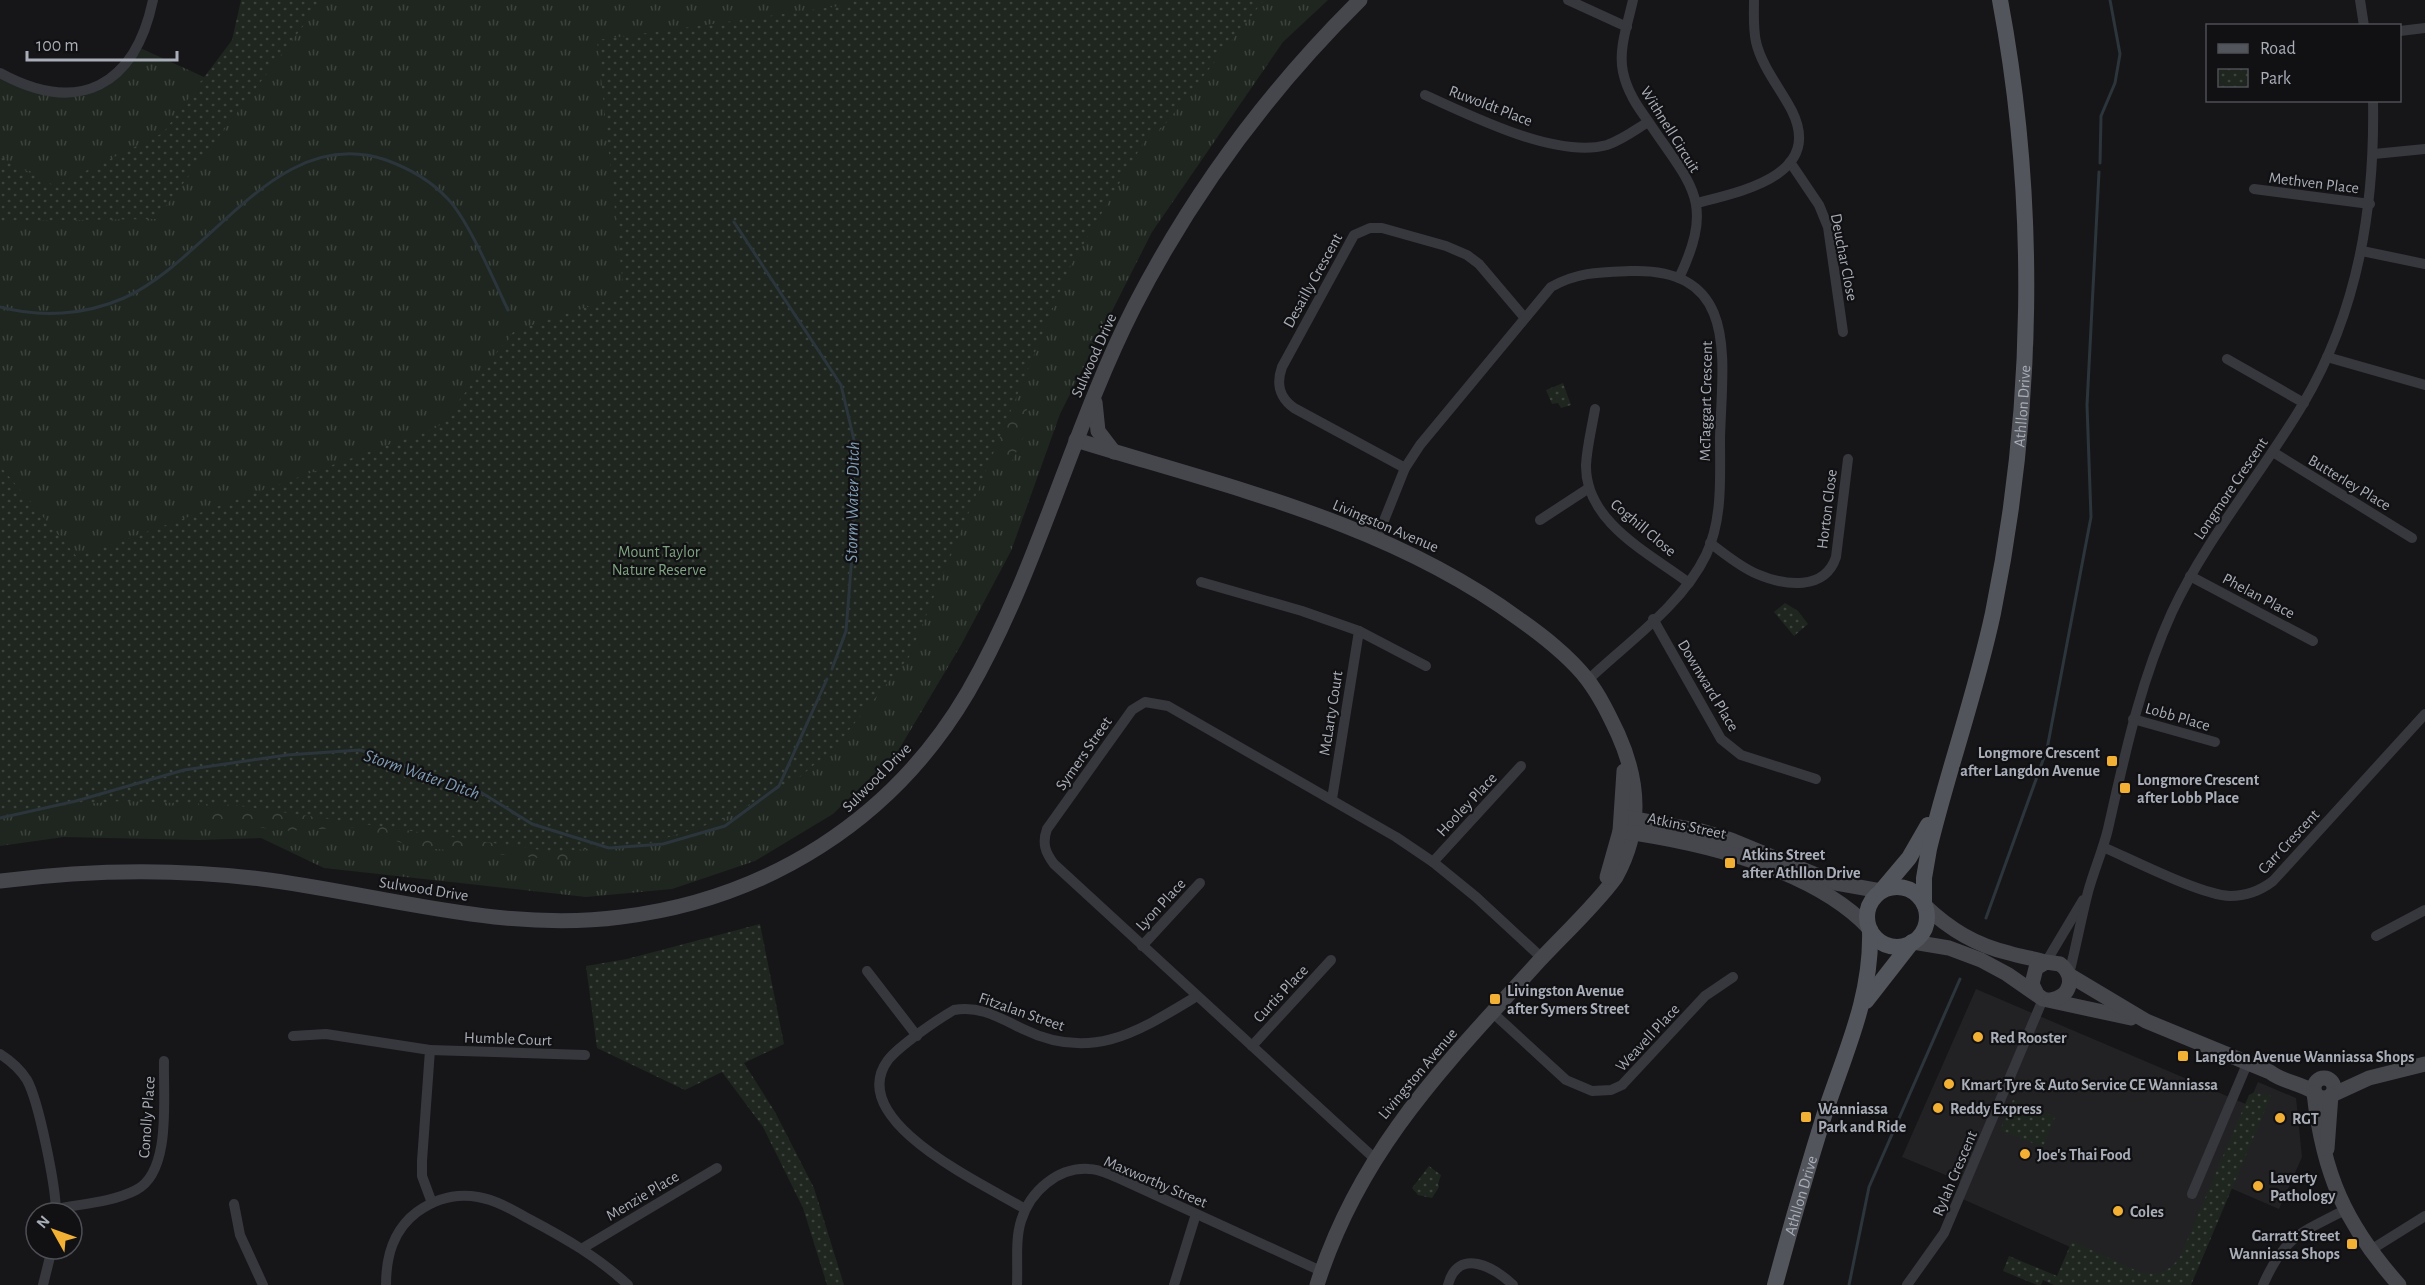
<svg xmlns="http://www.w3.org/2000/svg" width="2425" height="1285" font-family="'Alegreya Sans',sans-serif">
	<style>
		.built { fill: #222225 }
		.grass { fill: url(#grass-tufts) }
		.forest { fill: url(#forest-crowns) }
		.park { fill: url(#park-dots) }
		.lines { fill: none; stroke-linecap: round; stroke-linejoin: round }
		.stream { stroke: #2c353c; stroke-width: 3 }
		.street { stroke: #37383d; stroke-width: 10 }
		.secondary { stroke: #45474d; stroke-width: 15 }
		.primary { stroke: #53555c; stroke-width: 16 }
		.poi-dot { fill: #f2b134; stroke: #111113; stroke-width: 2 }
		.labels { text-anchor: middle; stroke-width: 4.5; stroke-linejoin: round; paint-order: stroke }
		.street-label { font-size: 16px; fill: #a8adb8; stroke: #111113 }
		.park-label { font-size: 16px; fill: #7fa381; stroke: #111113 }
		.poi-label { font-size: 16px; font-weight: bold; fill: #a8adb8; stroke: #111113; text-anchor: start }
		.water-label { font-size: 18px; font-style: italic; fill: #7f9bb3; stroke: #111113 }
	</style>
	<defs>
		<pattern id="grass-tufts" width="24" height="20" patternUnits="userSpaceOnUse" patternTransform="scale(1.5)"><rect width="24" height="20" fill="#1e261f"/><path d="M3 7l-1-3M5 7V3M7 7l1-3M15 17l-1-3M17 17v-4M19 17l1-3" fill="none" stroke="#3c433d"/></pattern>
		<pattern id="forest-crowns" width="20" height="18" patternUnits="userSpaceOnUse" patternTransform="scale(1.5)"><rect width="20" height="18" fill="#1e261f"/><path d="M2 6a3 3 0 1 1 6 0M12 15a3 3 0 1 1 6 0" fill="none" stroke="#3c433d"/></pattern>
		<pattern id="park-dots" width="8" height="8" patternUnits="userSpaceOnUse" patternTransform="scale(1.5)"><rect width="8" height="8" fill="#1e261f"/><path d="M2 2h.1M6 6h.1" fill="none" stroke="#3c433d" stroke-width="1.8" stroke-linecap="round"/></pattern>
	</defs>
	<rect width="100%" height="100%" fill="#161618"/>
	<polygon class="built" points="1976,989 2248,1105 2258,1082 2296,1098 2302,1157 2279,1209 2214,1181 2169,1285 2155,1285 1956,1196 1960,1181 1902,1157"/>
	<polygon class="grass" points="243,0 1328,0 1283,42 1152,232 1060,414 1011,551 961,645 898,751 833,814 755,861 672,889 586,897 324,868 261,838 198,840 64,837 0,846 0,74 45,91 95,86 138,47 204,77 235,39"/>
	<g class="forest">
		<polygon points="1027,404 1026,432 1012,461 956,441 994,415"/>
		<polygon points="190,791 506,829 595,863 413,847 357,827 283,831 207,819"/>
	</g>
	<g class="park">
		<polygon points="241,0 323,0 156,219 0,221 0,157 55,186 163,133 232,40"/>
		<polygon points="855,0 1264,0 1162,128 1145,140 1071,265 909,657 835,747 801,776 719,821 650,843 555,852 233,805 121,801 0,811 0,466 77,557 438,427 514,331 624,295 597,40 840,6"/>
		<polygon points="1563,383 1571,405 1561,408 1558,403 1552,404 1546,390"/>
		<polygon points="1785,603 1798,611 1808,624 1794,636 1774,612"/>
		<polygon points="760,924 784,1044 744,1063 775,1112 814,1188 844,1285 827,1285 803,1208 763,1127 722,1072 685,1090 597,1048 586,966 627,959"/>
		<path d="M2255,1092l16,4 -80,189h-137l-11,-5 -2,5h-4l-34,-14 6,-15 48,20 15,-35 67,31c19,5 32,-1 42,-17l68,-160z"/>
		<polygon points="2013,1100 2030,1106 2033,1112 2039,1110 2055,1117 2043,1147 2000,1130"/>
		<polygon points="1429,1166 1441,1175 1438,1184 1439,1187 1432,1198 1418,1195 1412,1188"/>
	</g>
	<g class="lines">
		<g class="stream">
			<polyline points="2100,163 2101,116 2115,83 2120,54 2110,0"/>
			<polyline points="734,222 841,385 854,440 853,543 846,631 832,669"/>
			<path d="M0,307c41,11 85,8 124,-9 87,-39 153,-175 262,-138 22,8 45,21 61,38 21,21 47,83 61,112"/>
			<polyline points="0,818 76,801 184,770 287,755 360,750 482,793 532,824 609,848 663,844 725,826 779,786 827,679"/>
			<polyline points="1986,918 2047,749 2091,517 2087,405 2099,172"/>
			<polyline points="1849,1285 1869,1187 1960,979"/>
		</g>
		<g class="street">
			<polyline points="1568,0 1627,27"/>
			<path d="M1633,0c-5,23 -15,49 -10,72 4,19 14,34 25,49 43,65 68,79 31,157"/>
			<polyline points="2360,0 2364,26"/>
			<polyline points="2400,31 2425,28"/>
			<path d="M0,73c79,43 135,13 153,-73"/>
			<path d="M1425,95c47,21 131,64 182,50 15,-5 28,-15 41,-23"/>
			<polyline points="2374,154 2425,149"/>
			<polyline points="1790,162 1819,205 1828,227 1843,332"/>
			<polyline points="2254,189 2370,204"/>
			<path d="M1697,203c42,-11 127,-27 95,-92 -12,-23 -30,-44 -36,-69 -3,-14 -2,-28 -2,-42"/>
			<polyline points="2362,251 2425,264"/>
			<polyline points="2327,357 2425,385"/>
			<polyline points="2227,359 2304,403"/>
			<path d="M1595,409c-3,18 -8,37 -9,56 -1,57 63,88 103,118"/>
			<polyline points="2273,452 2412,538"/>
			<path d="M1405,468l-111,-60c-15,-11 -18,-24 -12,-41l72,-132 16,-7h12l64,18 21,9 12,9 45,53"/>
			<polyline points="1540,520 1589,488"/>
			<path d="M1377,538l28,-70 15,-23 131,-158c26,-15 49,-15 79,-16 111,-4 92,89 90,167 0,39 3,81 -14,117 -24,50 -78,87 -118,125"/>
			<path d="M1710,543c15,11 30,24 47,31 28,12 68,17 79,-17l12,-98"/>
			<polyline points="2190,576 2313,641"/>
			<polyline points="1201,582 1302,611 1359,631"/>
			<polyline points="1653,619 1721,739 1741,755 1816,779"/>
			<polyline points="2133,719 2215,742"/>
			<polyline points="1332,799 1359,631 1426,666"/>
			<path d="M2103,847c30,13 98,48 127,49 17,0 30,-5 43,-15l152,-167"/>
			<polyline points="1433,862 1521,766"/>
			<polyline points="2376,936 2425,910"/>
			<polyline points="1142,946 1200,883"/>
			<polyline points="2046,962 2083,900"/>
			<polyline points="867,971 917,1036"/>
			<path d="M2069,974c7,-27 12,-55 19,-82 6,-22 15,-42 20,-63 17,-75 32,-147 64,-217 35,-75 89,-137 131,-208 55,-93 72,-197 70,-304"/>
			<polyline points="1493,1013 1566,1080 1592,1091 1611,1090 1622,1085 1705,996 1733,977"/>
			<polyline points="293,1036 326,1034 430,1050 422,1161 422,1176 432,1203"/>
			<polyline points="1252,1046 1331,960"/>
			<polyline points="430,1050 585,1055"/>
			<path d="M0,1054c11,7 20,15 27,26 12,22 29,107 29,133"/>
			<path d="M1374,1158l-320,-294c-9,-12 -12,-21 -7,-35l85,-119 13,-8 23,4 228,131 37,25 43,35 66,61"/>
			<polyline points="2192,1194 2247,1064"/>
			<polyline points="234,1204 240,1235 263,1285"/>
			<path d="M56,1209c25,-5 57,-7 80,-19 36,-18 27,-94 28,-129"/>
			<path d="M1025,1209c-39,-24 -182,-88 -137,-149 11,-14 50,-41 66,-50 26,-5 46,8 69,19 69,34 116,2 174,-33"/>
			<polyline points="583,1248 717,1168"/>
			<polyline points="2369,1251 2425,1216"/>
			<polyline points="43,1285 52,1249"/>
			<path d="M386,1285c0,-29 7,-55 31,-73 18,-13 39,-19 61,-15 18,3 35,13 51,22 36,19 69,38 99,66"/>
			<path d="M1017,1285c1,-21 -2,-45 4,-64 9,-30 37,-54 68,-52 10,0 19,5 27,8l205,94"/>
			<polyline points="1174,1285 1196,1214"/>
			<path d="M1448,1285c10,-39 47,-17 65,0"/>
			<polyline points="1907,1285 1944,1233 2043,999"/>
			<path d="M2263,1285c21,-48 37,-52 82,-75"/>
		</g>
		<g class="secondary">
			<polyline points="1095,402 1098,431 1114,452"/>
			<path d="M1076,440c152,47 313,83 443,179 24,17 49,36 68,60 13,17 22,36 31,55 22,49 24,95 -2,143 -22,30 -52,57 -77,84 -93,103 -179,188 -222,324"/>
			<polyline points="1623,817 1701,831 1731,840 1836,883 1881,891"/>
			<path d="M1620,831c80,11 192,37 249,97"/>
			<polyline points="1607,877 1620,831 1624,771"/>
			<path d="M0,881c86,-11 174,-13 261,-2 119,15 239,54 360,38 146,-18 272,-97 347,-225 69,-119 103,-261 166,-385 58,-113 135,-217 226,-307"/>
			<path d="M1924,905c25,24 51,40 85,48 12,4 24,5 36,9"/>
			<polyline points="1913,942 1949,948 1981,960 2007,974 2043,999 2131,1018"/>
			<path d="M2069,975l77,46 124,51c13,10 30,11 44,20"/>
			<path d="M2037,994l-5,-10 4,-16 10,-6 14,2c16,12 11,33 -9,36"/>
			<circle cx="2324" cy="1088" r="10"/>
			<path d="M2314,1093c9,81 31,131 85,192"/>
			<polyline points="2332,1095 2369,1078 2425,1064"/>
			<polyline points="2327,1149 2331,1095"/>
		</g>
		<g class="primary">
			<circle cx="1897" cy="917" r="30"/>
			<polyline points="1882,890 1909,858 1928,825"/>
			<path id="s1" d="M1924,903v-25l5,-29c19,-79 47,-156 64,-236 41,-201 45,-411 7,-613"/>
			<polyline points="1866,1001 1912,942"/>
			<path id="s2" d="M1775,1285c15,-56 31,-111 48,-166 21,-65 49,-120 47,-189"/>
		</g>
	</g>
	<g class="poi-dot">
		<rect x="2106" y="755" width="12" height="12" rx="3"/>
		<rect x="2119" y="782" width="12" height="12" rx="3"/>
		<rect x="1724" y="857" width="12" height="12" rx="3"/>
		<rect x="1489" y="993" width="12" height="12" rx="3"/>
		<circle cx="1978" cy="1037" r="6"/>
		<rect x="2177" y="1050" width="12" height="12" rx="3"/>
		<circle cx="1949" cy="1084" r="6"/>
		<circle cx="1938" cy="1108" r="6"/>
		<rect x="1800" y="1111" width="12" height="12" rx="3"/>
		<circle cx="2280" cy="1118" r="6"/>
		<circle cx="2025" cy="1154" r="6"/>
		<circle cx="2258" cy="1186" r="6"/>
		<circle cx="2118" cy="1211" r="6"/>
		<rect x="2346" y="1238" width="12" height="12" rx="3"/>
	</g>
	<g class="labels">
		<g class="street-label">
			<text transform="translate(1491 105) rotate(21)" y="6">Ruwoldt Place</text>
			<text transform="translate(1671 129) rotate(58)" y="6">Withnell Circuit</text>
			<text transform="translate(2314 182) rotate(7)" y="6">Methven Place</text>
			<text transform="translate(1845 257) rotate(79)" y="6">Deuchar Close</text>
			<text transform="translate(1312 280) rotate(-61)" y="6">Desailly Crescent</text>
			<text transform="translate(1093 355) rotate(-66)" y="6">Sulwood Drive</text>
			<text transform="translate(1705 401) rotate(-89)" y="6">McTaggart Crescent</text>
			<text dy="6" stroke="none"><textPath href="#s1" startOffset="508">Athllon Drive</textPath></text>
			<text transform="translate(2350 482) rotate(31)" y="6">Butterley Place</text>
			<text transform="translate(2230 488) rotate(-56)" y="6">Longmore Crescent</text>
			<text transform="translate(1826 509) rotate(-83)" y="6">Horton Close</text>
			<text transform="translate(1386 525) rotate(23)" y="6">Livingston Avenue</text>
			<text transform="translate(1644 527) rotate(40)" y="6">Coghill Close</text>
			<text transform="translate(2259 595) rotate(28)" y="6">Phelan Place</text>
			<text transform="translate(1709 685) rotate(59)" y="6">Downward Place</text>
			<text transform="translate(1330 713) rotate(-81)" y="6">McLarty Court</text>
			<text transform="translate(2178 716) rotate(16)" y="6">Lobb Place</text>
			<text transform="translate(1083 753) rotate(-55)" y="6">Symers Street</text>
			<text transform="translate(876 777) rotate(-45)" y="6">Sulwood Drive</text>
			<text transform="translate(1466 804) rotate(-47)" y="6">Hooley Place</text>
			<text transform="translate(1687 825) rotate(12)" y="6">Atkins Street</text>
			<text transform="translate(2288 841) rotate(-47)" y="6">Carr Crescent</text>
			<text transform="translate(424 888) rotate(9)" y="6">Sulwood Drive</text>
			<text transform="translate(1160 904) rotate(-47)" y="6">Lyon Place</text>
			<text transform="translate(1280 993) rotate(-47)" y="6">Curtis Place</text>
			<text transform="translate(1022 1011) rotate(19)" y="6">Fitzalan Street</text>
			<text transform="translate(1647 1037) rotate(-47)" y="6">Weavell Place</text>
			<text transform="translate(508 1038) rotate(2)" y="6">Humble Court</text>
			<text transform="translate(1417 1073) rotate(-50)" y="6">Livingston Avenue</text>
			<text transform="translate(146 1117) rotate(-86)" y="6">Conolly Place</text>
			<text transform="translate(1954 1173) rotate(-67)" y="6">Rylah Crescent</text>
			<text transform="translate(1156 1181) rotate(23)" y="6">Maxworthy Street</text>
			<text transform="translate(642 1195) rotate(-31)" y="6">Menzie Place</text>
			<text dy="6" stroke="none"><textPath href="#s2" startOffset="93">Athllon Drive</textPath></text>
		</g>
		<g class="park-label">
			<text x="659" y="557">Mount Taylor<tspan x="659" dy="18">Nature Reserve</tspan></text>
		</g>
		<g class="poi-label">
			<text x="2100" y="758" text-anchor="end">Longmore Crescent<tspan x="2100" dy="18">after Langdon Avenue</tspan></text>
			<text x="2137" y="785">Longmore Crescent<tspan x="2137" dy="18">after Lobb Place</tspan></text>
			<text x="1742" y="860">Atkins Street<tspan x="1742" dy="18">after Athllon Drive</tspan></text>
			<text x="1507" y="996">Livingston Avenue<tspan x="1507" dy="18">after Symers Street</tspan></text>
			<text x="1990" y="1043">Red Rooster</text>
			<text x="2195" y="1062">Langdon Avenue Wanniassa Shops</text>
			<text x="1961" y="1090">Kmart Tyre &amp; Auto Service CE Wanniassa</text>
			<text x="1818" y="1114">Wanniassa<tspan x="1818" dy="18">Park and Ride</tspan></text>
			<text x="1950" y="1114">Reddy Express</text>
			<text x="2292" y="1124">RGT</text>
			<text x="2037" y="1160">Joe's Thai Food</text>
			<text x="2270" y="1183">Laverty<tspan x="2270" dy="18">Pathology</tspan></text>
			<text x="2130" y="1217">Coles</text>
			<text x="2340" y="1241" text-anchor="end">Garratt Street<tspan x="2340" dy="18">Wanniassa Shops</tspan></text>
		</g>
		<g class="water-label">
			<text transform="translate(852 502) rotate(-89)" y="6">Storm Water Ditch</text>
			<text transform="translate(422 774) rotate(19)" y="6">Storm Water Ditch</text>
		</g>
	</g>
	<rect x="2206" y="24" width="195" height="78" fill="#111113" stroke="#4d4f55" stroke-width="1.5"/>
	<rect x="2218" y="44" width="30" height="9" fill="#53555c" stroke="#4d4f55" stroke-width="1.5"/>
	<text x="2260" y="54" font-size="18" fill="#a8adb8">Road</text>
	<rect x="2218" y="69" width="30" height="18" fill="url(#park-dots)" stroke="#4d4f55" stroke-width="1.5"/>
	<text x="2260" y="84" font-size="18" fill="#a8adb8">Park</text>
	<g transform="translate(54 1231) rotate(310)"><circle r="28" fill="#111113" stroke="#4d4f55" stroke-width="1.5"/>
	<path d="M0-4.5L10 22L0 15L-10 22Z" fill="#f2b134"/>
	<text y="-9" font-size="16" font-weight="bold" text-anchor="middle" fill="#a8adb8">N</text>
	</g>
	<path d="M27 51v9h150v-9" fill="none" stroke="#a8adb8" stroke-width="3"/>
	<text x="36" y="51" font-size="18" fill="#a8adb8" stroke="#111113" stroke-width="4.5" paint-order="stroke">100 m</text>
</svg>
